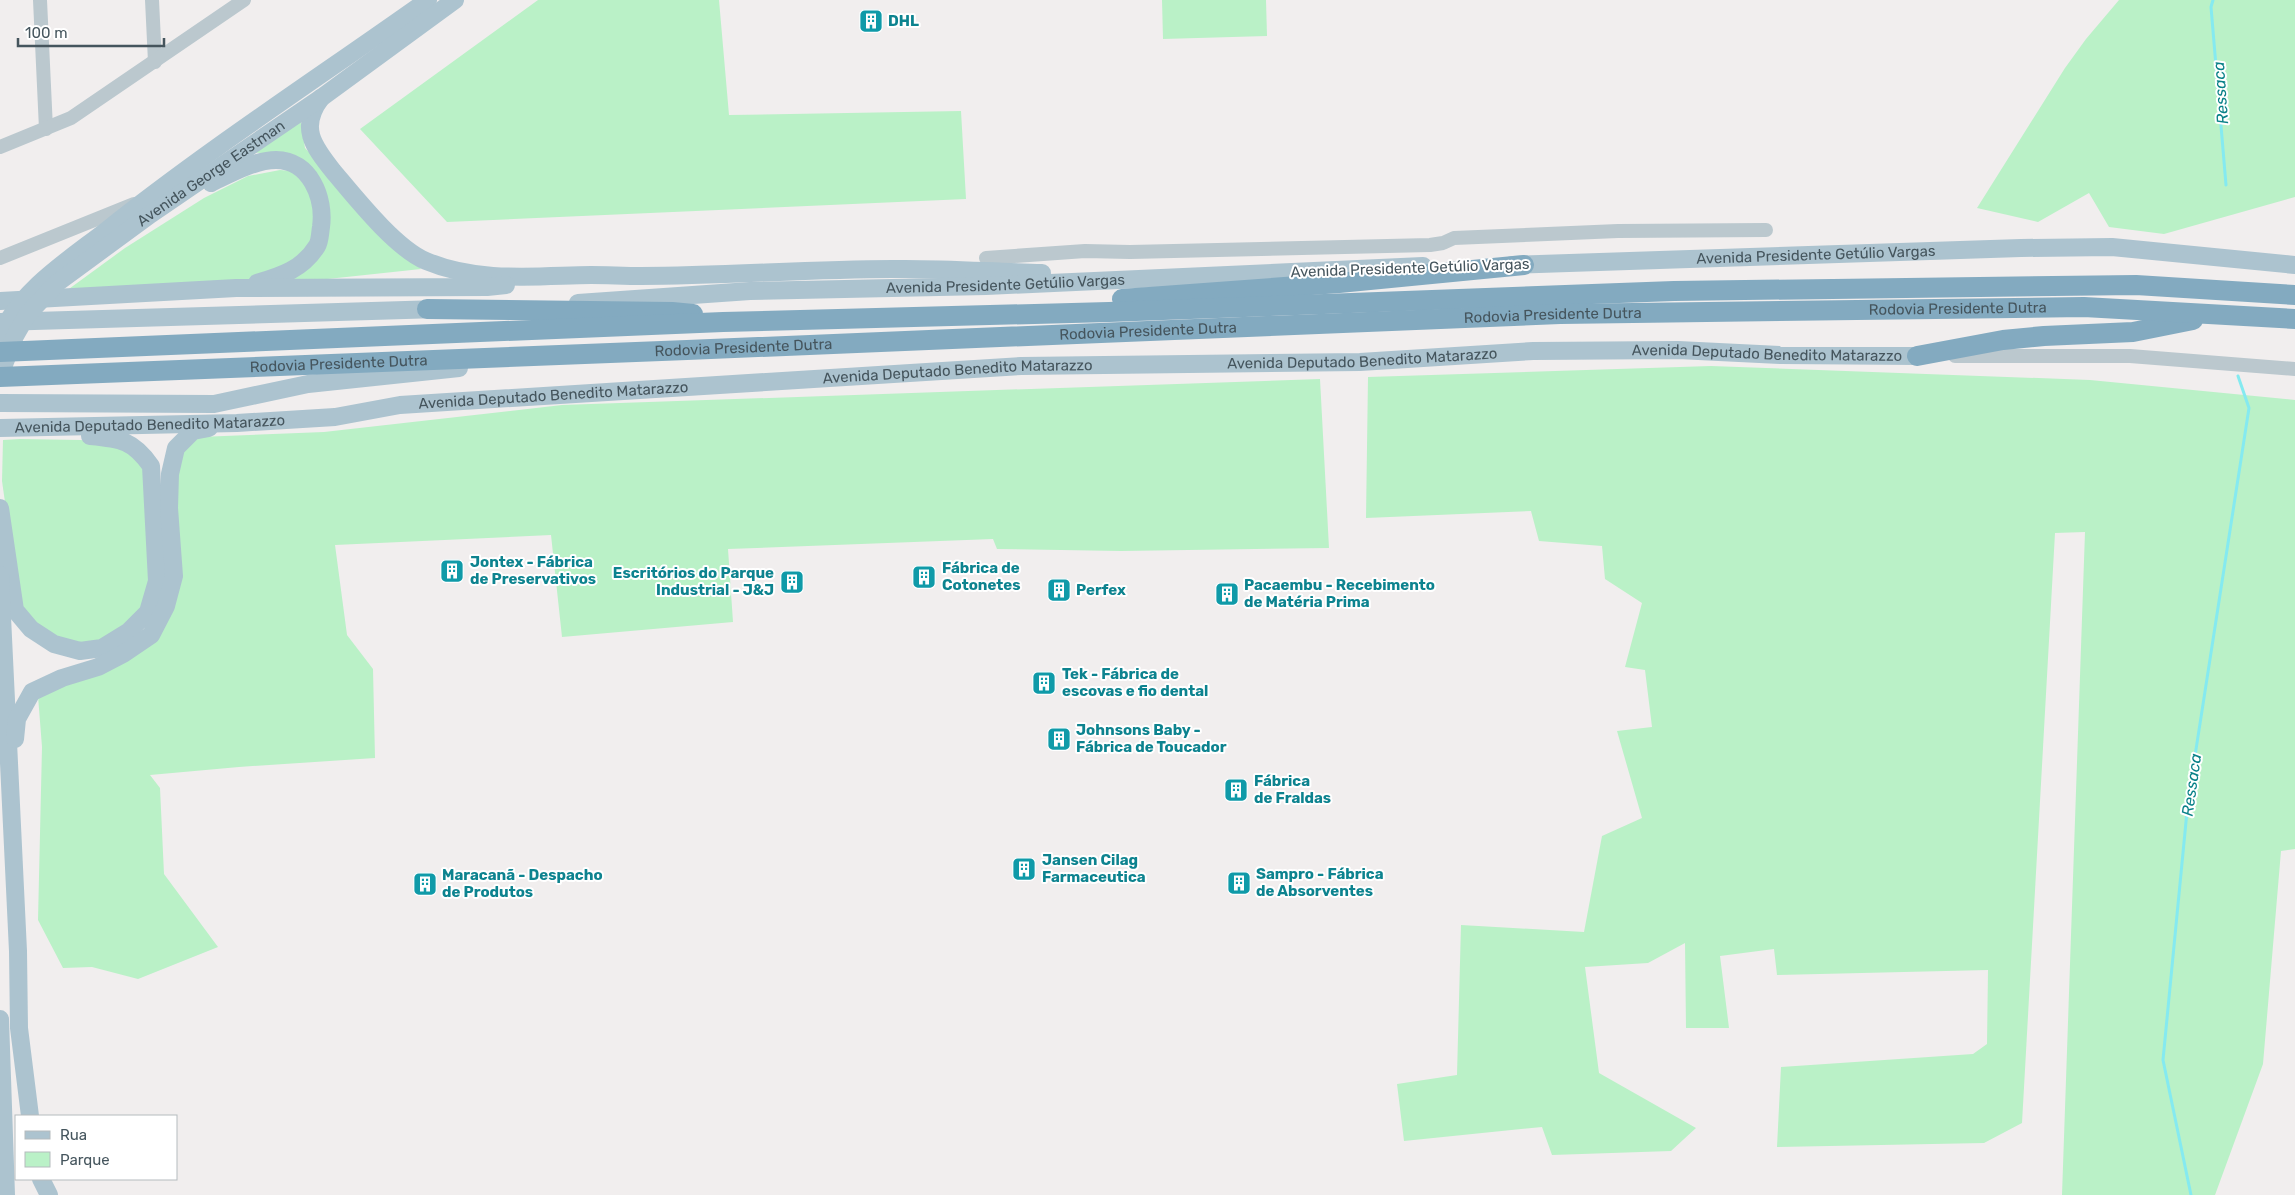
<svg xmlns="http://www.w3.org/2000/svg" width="2295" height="1195" font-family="Rubik,sans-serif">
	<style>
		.green { fill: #baf1c7 }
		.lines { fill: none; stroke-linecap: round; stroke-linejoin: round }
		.stream { stroke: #85eaf0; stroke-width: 3 }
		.minor { stroke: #bbc8ce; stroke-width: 14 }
		.major { stroke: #acc3cf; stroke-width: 18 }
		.highway { stroke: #83aac0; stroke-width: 20 }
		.labels { text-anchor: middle; stroke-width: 4; stroke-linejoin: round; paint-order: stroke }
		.culture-label { font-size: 15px; font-weight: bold; fill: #0d838f; stroke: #fff; text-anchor: start }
		.street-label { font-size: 15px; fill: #45555d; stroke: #fff }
		.water-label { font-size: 16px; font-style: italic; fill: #098188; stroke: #fff }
	</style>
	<rect width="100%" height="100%" fill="#f1eeee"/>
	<g class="green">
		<polygon points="538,0 719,0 729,115 961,111 966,199 447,222 360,129"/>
		<polygon points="1162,0 1266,0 1267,36 1163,39"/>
		<polygon points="2119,0 2295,0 2295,197 2164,234 2109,227 2089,193 2038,222 1977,208 2065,68 2086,39"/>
		<polygon points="300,116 305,148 421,269 281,284 320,253 330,225 326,193 291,155 248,152"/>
		<polygon points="280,170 291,171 309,188 317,222 308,248 288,267 242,282 62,294 125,248 204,198 248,176"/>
		<polygon points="1711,366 2090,380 2295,400 2295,849 2281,851 2263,1064 2215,1195 2062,1195 2085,532 2055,533 2022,1123 1984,1143 1777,1147 1781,1067 1973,1054 1987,1044 1988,970 1777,975 1774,949 1720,956 1729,1028 1686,1028 1685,943 1648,963 1585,967 1599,1073 1696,1128 1671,1151 1552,1155 1542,1127 1404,1141 1397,1084 1457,1075 1461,925 1584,932 1602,836 1642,818 1617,731 1652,727 1645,670 1625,667 1642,603 1605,579 1602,546 1539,541 1531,511 1366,518 1368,377"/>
		<polygon points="1320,379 1329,548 1121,551 997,549 993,539 728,549 733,622 562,637 551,535 335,545 347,635 373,669 375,758 239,767 150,775 160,788 164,874 218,947 138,979 92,967 63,968 38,920 42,747 38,696 155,639 175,475 184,450 199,437 324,432 562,405"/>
		<polygon points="20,439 81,440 117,443 146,468 152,580 143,609 100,643 80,646 56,639 20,608 2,481 3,440"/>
	</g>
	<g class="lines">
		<g class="stream">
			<polyline points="2213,0 2211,7 2226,185"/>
			<polyline points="2191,1195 2163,1060 2188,801 2249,408 2238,376"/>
		</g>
		<g class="minor">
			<polyline points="40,0 46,129"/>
			<polyline points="152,0 155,62"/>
			<polyline points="0,147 71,118 244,0"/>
			<polyline points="0,258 134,204"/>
			<polyline points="986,258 1085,251 1130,252 1430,245 1443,243 1454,238 1618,231 1766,230"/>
			<polyline points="1955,356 2130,356 2295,369"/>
		</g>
		<g class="major">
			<path d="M321,98c-22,29 -8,48 12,73 22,26 62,77 93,90 52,22 109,15 165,14 16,0 33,1 50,1 83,0 167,-7 251,-7 50,-1 100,3 150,4"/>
			<path d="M211,183c19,-9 44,-23 65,-23 34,0 49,38 45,67 -1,6 -1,14 -4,19 -14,23 -36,30 -60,37"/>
			<path id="s1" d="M1512,265l509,-17 91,-1 183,18"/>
			<polyline points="0,301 236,288 487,287 506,285"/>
			<path id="s2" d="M578,303l172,-12 236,-5 437,-20"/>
			<polyline points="0,322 439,309"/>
			<path d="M0,335c23,-47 67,-74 107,-105 103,-82 214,-154 321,-230"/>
			<path id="s3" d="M0,375l15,-39 12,-21 30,-32 94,-69 170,-116 134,-98"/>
			<polyline points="0,403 214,404 308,384 459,368"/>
			<path id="s4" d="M0,428l237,-5 98,-6 65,-12 621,-39 339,-4 173,-11 145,-1 102,5 137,1"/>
			<path d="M0,508l15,102 16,19 23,15 26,7 22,-3 26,-16 20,-20 9,-31 -6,-115c-18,-26 -30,-27 -61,-30"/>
			<polyline points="0,575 18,951 19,1028 30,1116"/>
			<polyline points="15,739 17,719 32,692 62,678 98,667 123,654 151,635 166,606 174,576 169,508 170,474 176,448 193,431 209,428"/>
			<polyline points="0,1019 6,1195"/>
			<polyline points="41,1179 49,1195"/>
		</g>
		<g class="highway">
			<polyline points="1122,299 1339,283 1524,265"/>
			<polyline points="427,309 672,312 693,314"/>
			<polyline points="0,352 723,322 1109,312 1674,291 2136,285 2295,295"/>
			<polyline points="1917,356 2003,340 2044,336 2133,332 2193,320"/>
			<path id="s5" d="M0,377l687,-27 873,-36 524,-7 211,12"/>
		</g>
	</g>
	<defs>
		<g id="building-square" transform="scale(1.25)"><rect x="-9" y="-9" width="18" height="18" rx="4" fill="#0f9aa8" stroke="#fff"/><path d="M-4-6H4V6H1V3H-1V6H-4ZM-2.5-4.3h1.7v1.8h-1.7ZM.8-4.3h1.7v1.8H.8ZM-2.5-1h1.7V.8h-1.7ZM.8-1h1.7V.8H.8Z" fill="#fff"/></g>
	</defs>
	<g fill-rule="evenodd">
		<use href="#building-square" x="871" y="21"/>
		<use href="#building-square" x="452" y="571"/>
		<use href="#building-square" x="924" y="577"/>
		<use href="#building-square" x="792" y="582"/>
		<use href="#building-square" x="1059" y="590"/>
		<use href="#building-square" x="1227" y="594"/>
		<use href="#building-square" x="1044" y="683"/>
		<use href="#building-square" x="1059" y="739"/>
		<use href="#building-square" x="1236" y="790"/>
		<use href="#building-square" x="1024" y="869"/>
		<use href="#building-square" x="1239" y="883"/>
		<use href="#building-square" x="425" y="884"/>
	</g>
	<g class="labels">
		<g class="culture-label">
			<text x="888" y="26">DHL</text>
			<text x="470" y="567">Jontex - Fábrica<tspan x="470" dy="17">de Preservativos</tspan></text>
			<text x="942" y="573">Fábrica de<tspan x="942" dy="17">Cotonetes</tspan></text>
			<text x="774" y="578" text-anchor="end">Escritórios do Parque<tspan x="774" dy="17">Industrial - J&amp;J</tspan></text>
			<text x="1244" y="590">Pacaembu - Recebimento<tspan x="1244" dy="17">de Matéria Prima</tspan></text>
			<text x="1076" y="595">Perfex</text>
			<text x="1062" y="679">Tek - Fábrica de<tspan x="1062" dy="17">escovas e fio dental</tspan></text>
			<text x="1076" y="735">Johnsons Baby -<tspan x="1076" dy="17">Fábrica de Toucador</tspan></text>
			<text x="1254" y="786">Fábrica<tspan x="1254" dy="17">de Fraldas</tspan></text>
			<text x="1042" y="865">Jansen Cilag<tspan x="1042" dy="17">Farmaceutica</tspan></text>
			<text x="1256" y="879">Sampro - Fábrica<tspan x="1256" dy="17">de Absorventes</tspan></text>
			<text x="442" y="880">Maracanã - Despacho<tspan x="442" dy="17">de Produtos</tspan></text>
		</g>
		<g class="street-label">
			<text dy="5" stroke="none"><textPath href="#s3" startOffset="299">Avenida George Eastman</textPath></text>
			<text dy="5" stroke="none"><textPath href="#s1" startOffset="304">Avenida Presidente Getúlio Vargas</textPath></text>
			<text transform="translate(1410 268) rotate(-2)" y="5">Avenida Presidente Getúlio Vargas</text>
			<text dy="5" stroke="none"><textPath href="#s2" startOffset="428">Avenida Presidente Getúlio Vargas</textPath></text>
			<text dy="5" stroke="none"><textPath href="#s5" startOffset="1959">Rodovia Presidente Dutra</textPath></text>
			<text dy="5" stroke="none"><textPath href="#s5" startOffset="1554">Rodovia Presidente Dutra</textPath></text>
			<text dy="5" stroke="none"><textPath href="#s5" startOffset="1149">Rodovia Presidente Dutra</textPath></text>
			<text dy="5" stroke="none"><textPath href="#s5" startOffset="744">Rodovia Presidente Dutra</textPath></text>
			<text dy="5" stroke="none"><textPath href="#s4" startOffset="1770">Avenida Deputado Benedito Matarazzo</textPath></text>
			<text dy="5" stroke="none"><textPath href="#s4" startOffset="1365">Avenida Deputado Benedito Matarazzo</textPath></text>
			<text dy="5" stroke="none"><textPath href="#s5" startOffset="339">Rodovia Presidente Dutra</textPath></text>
			<text dy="5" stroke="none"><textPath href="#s4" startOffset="960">Avenida Deputado Benedito Matarazzo</textPath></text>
			<text dy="5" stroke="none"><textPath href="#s4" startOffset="555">Avenida Deputado Benedito Matarazzo</textPath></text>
			<text dy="5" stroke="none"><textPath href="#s4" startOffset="150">Avenida Deputado Benedito Matarazzo</textPath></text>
		</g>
		<g class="water-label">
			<text transform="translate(2220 93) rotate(-94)" y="6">Ressaca</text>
			<text transform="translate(2191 785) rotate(-82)" y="6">Ressaca</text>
		</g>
	</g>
	<rect x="15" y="1115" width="162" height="65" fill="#ffffff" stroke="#b5bbbe"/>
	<rect x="25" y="1131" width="25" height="8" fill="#acc3cf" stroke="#b5bbbe"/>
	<text x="60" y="1140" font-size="15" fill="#45555d">Rua</text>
	<rect x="25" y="1152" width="25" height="15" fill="#baf1c7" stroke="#b5bbbe"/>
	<text x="60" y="1165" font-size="15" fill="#45555d">Parque</text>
	<path d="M18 38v8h146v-8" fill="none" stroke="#45555d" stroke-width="2.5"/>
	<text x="25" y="38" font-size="15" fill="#45555d" stroke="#ffffff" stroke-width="4" paint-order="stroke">100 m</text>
</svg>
